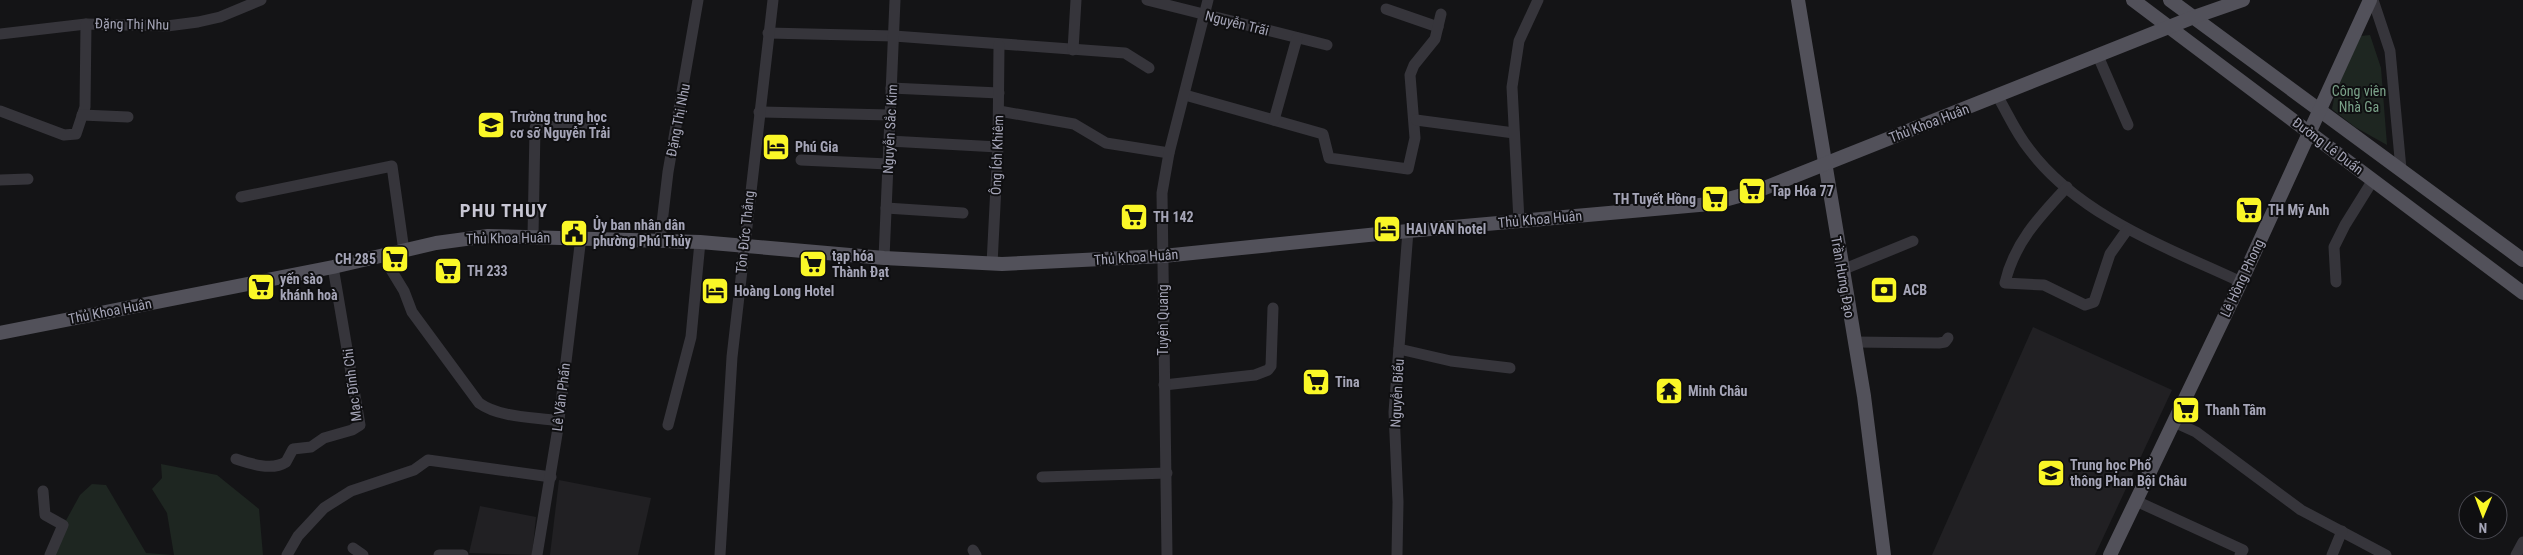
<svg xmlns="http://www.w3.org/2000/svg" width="2523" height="555" font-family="'Roboto Condensed',sans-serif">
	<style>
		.built { fill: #212023 }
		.green { fill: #1e2621 }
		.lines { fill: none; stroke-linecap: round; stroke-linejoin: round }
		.minor { stroke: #36353b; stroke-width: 11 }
		.major { stroke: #52515a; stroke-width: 14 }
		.labels { text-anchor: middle; stroke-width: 4; stroke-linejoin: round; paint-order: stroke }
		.street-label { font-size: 14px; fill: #a5a5b7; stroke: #0f0f11 }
		.park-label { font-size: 14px; fill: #7ba38a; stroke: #0f0f11 }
		.poi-label { font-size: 14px; font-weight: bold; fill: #a5a5b7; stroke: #0f0f11; text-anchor: start }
		.district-label { font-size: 19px; font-weight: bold; letter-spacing: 1px; fill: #c7c6d3; stroke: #0f0f11 }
	</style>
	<rect width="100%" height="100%" fill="#141416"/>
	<g class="built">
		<polygon points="2033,327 2172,390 2095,555 1932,555"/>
		<polygon points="559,480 651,498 638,555 550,555"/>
		<polygon points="480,506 536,517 532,555 469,553"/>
	</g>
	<g class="green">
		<polygon points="2370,35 2381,68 2387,145 2355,127 2332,109 2336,89 2361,36"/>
		<polygon points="161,464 217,475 259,509 263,555 174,555 167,513 152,489 162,478"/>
		<polygon points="92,484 106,485 146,553 173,555 47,555 80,495"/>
	</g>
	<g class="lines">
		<g class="minor">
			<polyline points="1147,0 1327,45"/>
			<polyline points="2373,0 2390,51 2401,169"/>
			<polyline points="1386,9 1438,27"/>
			<polyline points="768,33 894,36 1125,53 1149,68"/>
			<polyline points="0,34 86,24 167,26 198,22 220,17 261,0"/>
			<polyline points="1073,50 1076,0"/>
			<polyline points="2098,56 2128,125"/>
			<polyline points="891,88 999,93"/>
			<polyline points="1185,95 1323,134 1329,158 1408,169 1415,138 1410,75 1414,65 1435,39 1441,14"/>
			<path d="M1998,97c10,17 18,36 31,52 50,67 139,99 212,133"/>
			<polyline points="0,111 64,135 76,134 85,107 86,24"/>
			<polyline points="999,111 1074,124 1106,143 1169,153"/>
			<polyline points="759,112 890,115"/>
			<polyline points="82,115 128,117"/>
			<polyline points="1274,120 1297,38"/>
			<polyline points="1416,120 1514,133"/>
			<polyline points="889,141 998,147"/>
			<polyline points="801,160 888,164"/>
			<polyline points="0,180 28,179"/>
			<path d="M2067,187c-27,29 -53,56 -62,96l39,2 41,20 9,-3 16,-48 17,-24"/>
			<polyline points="241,197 392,166 404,251"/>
			<polyline points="886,208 963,213"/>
			<polyline points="1519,221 1512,87 1519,41 1538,0"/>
			<polyline points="533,236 535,128 590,123"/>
			<polyline points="660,240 668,172 698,0"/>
			<path d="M386,255l4,13 14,23 8,21 67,91c21,15 55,14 80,18"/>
			<polyline points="884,258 895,0"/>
			<polyline points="992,264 998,147 999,45"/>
			<polyline points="1842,270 1913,241"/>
			<polyline points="2336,282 2334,247 2345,225 2373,180"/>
			<polyline points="1854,342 1939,343 1945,342 1948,338"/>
			<polyline points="1399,349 1451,361 1510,368"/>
			<polyline points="1164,385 1255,375 1268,370 1271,366 1273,308"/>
			<polyline points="2174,422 2196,432 2301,510 2386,555"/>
			<polyline points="668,425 691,337 700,242"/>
			<path d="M236,459c15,5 36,12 50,3l7,-13 18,-2 13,-9 28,-8 8,-5 -27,-158"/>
			<polyline points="1042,477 1167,473"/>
			<polyline points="43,491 45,515 63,525 50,555"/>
			<polyline points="2136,501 2243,550 2240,555"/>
			<polyline points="353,548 363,555"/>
			<polyline points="973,550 976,555"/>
			<polyline points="287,555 298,536 324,508 351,491 414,470 428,460 551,477"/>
			<polyline points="439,555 463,555"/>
			<polyline points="537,555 558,428 581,237"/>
			<polyline points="720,555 732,357 773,0"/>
			<polyline points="1167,555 1162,193 1169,153 1208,0"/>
			<polyline points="1397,555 1398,502 1394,412 1408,231"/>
			<polyline points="2332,555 2342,531"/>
			<polyline points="2516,555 2523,542"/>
		</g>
		<g class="major">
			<polyline points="1798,0 1864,396 1884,555"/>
			<polyline points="2133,0 2523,293"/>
			<polyline points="2170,0 2523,260"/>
			<polyline points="0,333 333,267 436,243 488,236 700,242 884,258 1002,264 1163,256 1408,231 1710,204 1757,191 2194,17 2243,0"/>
			<polyline points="2110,555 2241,282 2370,0"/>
		</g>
	</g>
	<defs>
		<g id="school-square" transform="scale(1.4375)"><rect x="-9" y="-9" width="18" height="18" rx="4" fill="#faf727" stroke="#0f0f11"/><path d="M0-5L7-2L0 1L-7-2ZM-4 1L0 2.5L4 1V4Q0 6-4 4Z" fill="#111"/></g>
		<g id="hotel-square" transform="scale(1.4375)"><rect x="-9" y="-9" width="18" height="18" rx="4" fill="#faf727" stroke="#0f0f11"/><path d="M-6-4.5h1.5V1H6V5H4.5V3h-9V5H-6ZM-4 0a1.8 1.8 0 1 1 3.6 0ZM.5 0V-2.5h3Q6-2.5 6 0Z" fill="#111"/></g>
		<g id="supermarket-square" transform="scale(1.4375)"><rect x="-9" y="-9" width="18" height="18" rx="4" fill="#faf727" stroke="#0f0f11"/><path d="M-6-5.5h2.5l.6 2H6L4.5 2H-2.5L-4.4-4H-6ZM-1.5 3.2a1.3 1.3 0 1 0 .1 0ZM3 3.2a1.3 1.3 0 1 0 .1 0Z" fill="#111"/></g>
		<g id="civic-square" transform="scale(1.4375)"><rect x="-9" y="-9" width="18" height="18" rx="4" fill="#faf727" stroke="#0f0f11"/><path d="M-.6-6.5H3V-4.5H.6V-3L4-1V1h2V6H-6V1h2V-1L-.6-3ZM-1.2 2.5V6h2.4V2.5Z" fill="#111"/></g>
		<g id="bank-square" transform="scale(1.4375)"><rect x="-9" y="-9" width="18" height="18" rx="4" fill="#faf727" stroke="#0f0f11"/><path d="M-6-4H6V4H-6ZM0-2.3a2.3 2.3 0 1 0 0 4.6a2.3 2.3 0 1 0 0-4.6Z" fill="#111"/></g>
		<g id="temple-square" transform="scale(1.4375)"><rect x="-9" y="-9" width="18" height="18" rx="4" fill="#faf727" stroke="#0f0f11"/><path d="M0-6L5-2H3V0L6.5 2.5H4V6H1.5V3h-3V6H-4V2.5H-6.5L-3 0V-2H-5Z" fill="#111"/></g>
	</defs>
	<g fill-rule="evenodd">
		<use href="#school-square" x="491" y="125"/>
		<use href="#hotel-square" x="776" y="147"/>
		<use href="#supermarket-square" x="1752" y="191"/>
		<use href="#supermarket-square" x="1715" y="199"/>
		<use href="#supermarket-square" x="2249" y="210"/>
		<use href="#supermarket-square" x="1134" y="217"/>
		<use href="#hotel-square" x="1387" y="229"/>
		<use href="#civic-square" x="574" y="233"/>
		<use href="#supermarket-square" x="395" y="259"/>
		<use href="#supermarket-square" x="813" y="264"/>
		<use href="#supermarket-square" x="448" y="271"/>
		<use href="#supermarket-square" x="261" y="287"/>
		<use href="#bank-square" x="1884" y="290"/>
		<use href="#hotel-square" x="715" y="291"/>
		<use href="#supermarket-square" x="1316" y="382"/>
		<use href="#temple-square" x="1669" y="391"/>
		<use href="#supermarket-square" x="2186" y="410"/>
		<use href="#school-square" x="2051" y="473"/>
	</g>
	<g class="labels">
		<g class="street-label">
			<text transform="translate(1237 23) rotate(14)" y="5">Nguyễn Trãi</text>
			<text transform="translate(132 24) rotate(1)" y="5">Đặng Thị Nhu</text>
			<text transform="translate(678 120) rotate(-79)" y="5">Đặng Thị Nhu</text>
			<text transform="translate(1929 123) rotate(-21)" y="5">Thủ Khoa Huân</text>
			<text transform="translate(890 129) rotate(-87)" y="5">Nguyễn Sắc Kim</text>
			<text transform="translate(2328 146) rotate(37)" y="5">Đường Lê Duẩn</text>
			<text transform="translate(997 155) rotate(-88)" y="5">Ông Ích Khiêm</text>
			<text transform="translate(1540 219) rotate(-5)" y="5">Thủ Khoa Huân</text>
			<text transform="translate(745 232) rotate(-84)" y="5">Tôn Đức Thắng</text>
			<text transform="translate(508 238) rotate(-1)" y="5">Thủ Khoa Huân</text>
			<text transform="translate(1136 257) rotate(-4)" y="5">Thủ Khoa Huân</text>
			<text transform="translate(1843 277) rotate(80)" y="5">Trần Hưng Đạo</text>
			<text transform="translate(2242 278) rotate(-65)" y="5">Lê Hồng Phong</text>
			<text transform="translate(110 311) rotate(-11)" y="5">Thủ Khoa Huân</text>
			<text transform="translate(1163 320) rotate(-90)" y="5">Tuyên Quang</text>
			<text transform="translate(352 385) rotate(-97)" y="5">Mạc Đĩnh Chi</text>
			<text transform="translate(1397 393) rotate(-87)" y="5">Nguyễn Biểu</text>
			<text transform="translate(561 397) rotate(-83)" y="5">Lê Văn Phấn</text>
		</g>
		<g class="park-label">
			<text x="2359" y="96">Công viên<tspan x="2359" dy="16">Nhà Ga</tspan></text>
		</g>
		<g class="poi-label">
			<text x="510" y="122">Trường trung học<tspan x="510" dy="16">cơ sỡ Nguyễn Trải</tspan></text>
			<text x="795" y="152">Phú Gia</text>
			<text x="1771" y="196">Tap Hóa 77</text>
			<text x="1696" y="204" text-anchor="end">TH Tuyết Hồng</text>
			<text x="2268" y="215">TH Mỹ Anh</text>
			<text x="1153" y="222">TH 142</text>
			<text x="593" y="230">Ủy ban nhân dân<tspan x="593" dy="16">phường Phú Thủy</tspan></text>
			<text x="1406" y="234">HAI VAN hotel</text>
			<text x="832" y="261">tạp hóa<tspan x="832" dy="16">Thành Đạt</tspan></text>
			<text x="376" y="264" text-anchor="end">CH 285</text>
			<text x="467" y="276">TH 233</text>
			<text x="280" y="284">yến sào<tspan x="280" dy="16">khánh hoà</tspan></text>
			<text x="1903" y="295">ACB</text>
			<text x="734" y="296">Hoàng Long Hotel</text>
			<text x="1335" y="387">Tina</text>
			<text x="1688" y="396">Minh Châu</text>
			<text x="2205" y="415">Thanh Tâm</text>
			<text x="2070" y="470">Trung học Phổ<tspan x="2070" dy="16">thông Phan Bội Châu</tspan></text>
		</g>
		<g class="district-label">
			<text x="504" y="217">PHU THUY</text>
		</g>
	</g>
	<g transform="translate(2483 515) rotate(181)"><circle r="24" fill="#0f0f11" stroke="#4b4b53"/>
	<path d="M0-4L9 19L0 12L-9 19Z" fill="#faf727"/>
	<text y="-8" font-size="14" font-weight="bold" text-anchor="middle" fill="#a5a5b7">N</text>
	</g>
</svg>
